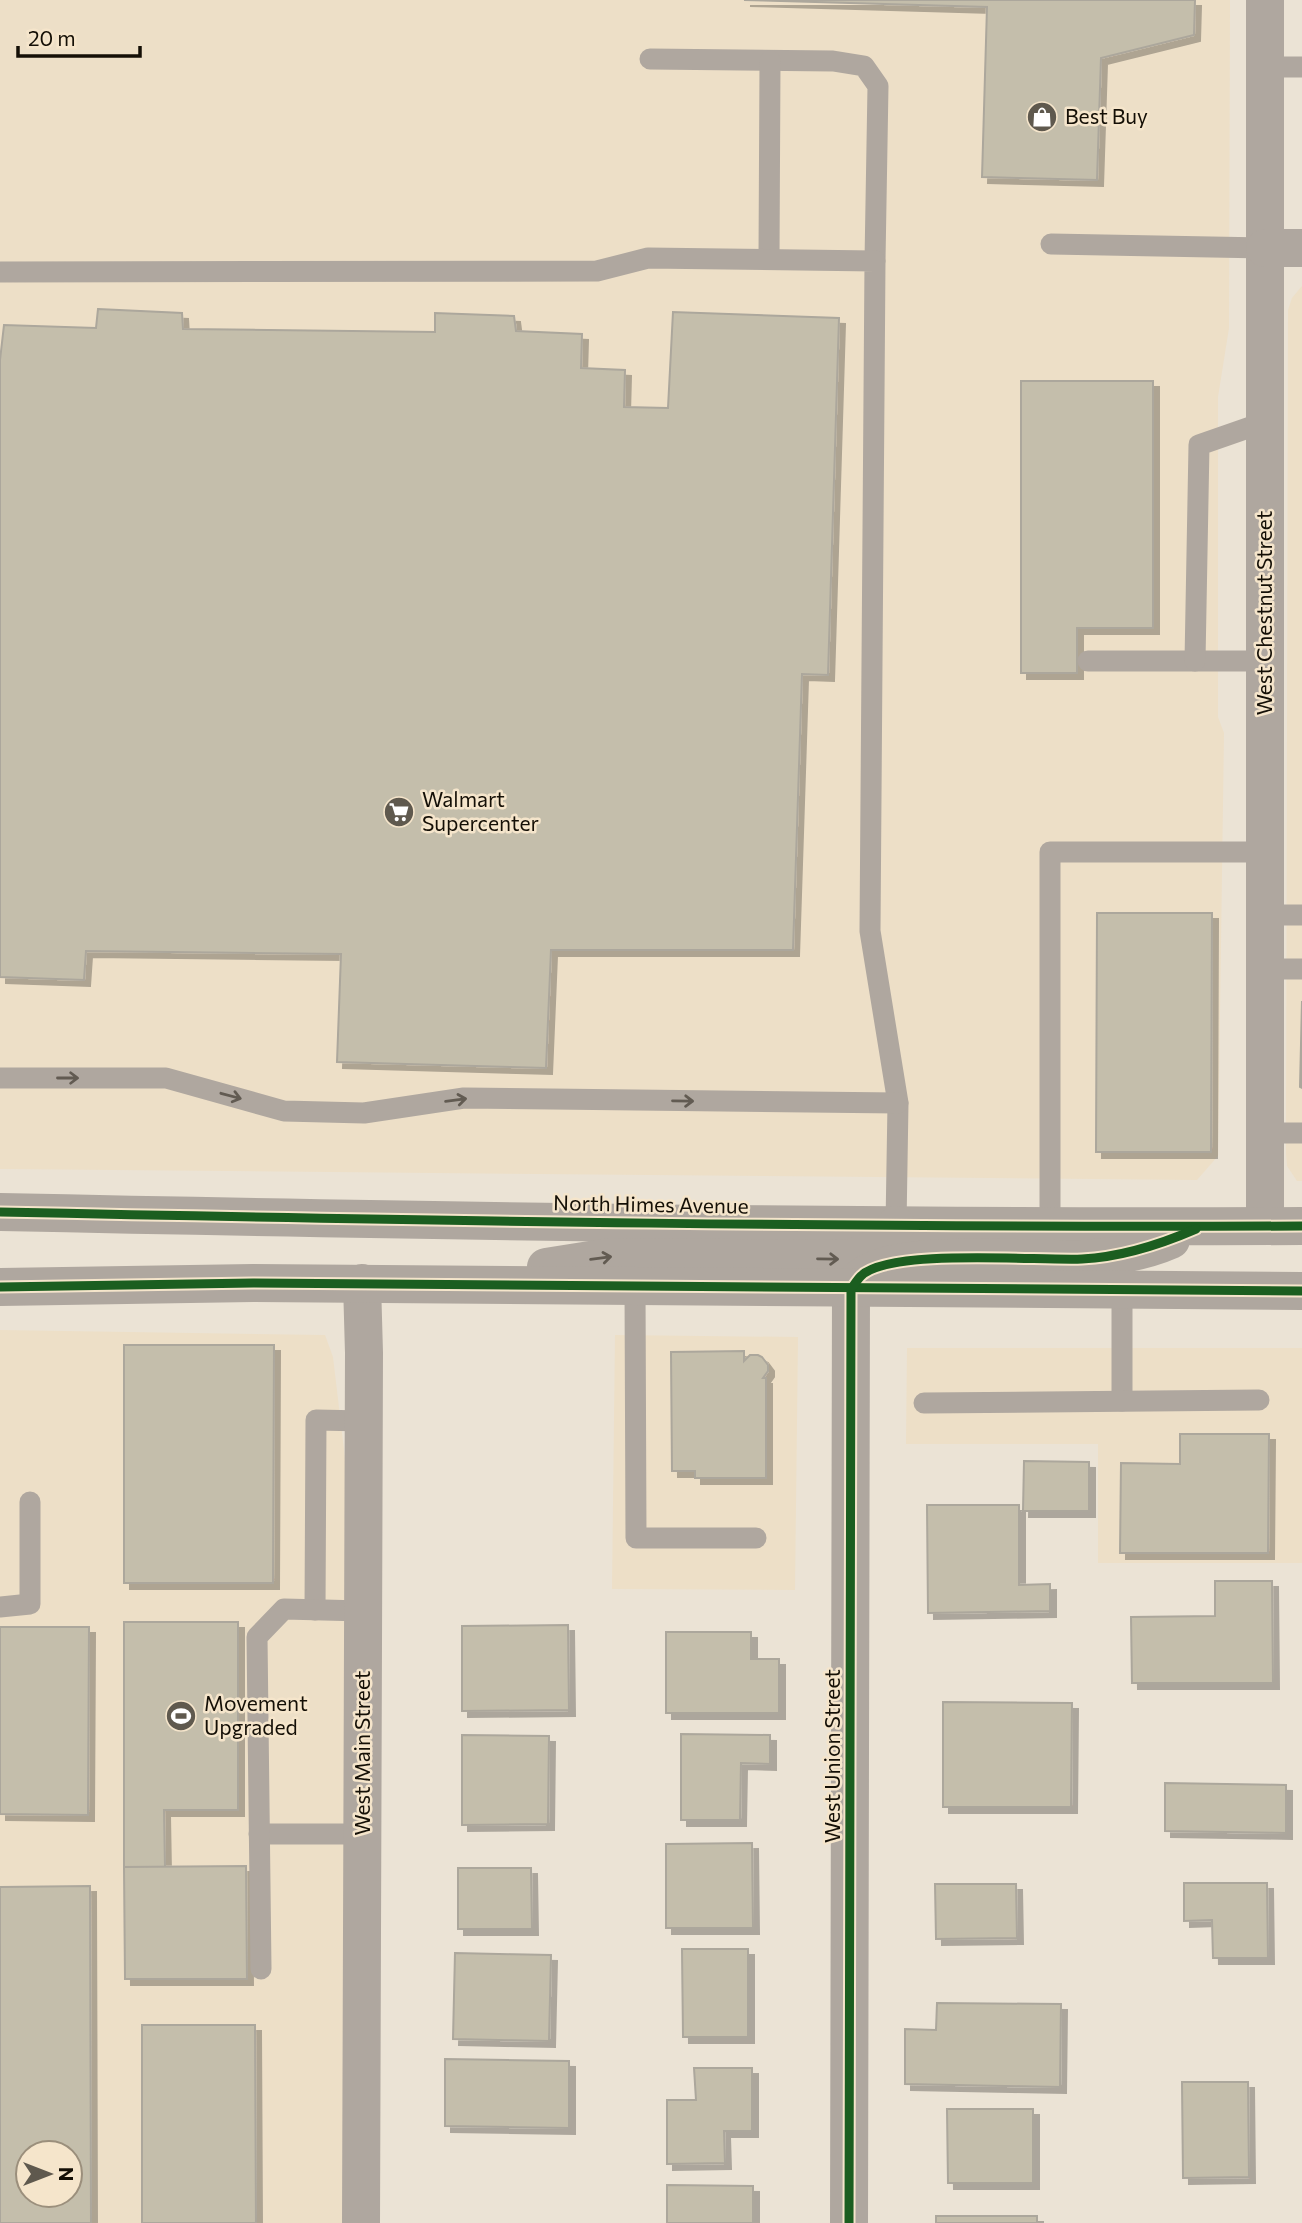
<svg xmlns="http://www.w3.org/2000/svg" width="1302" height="2223" font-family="Commissioner,sans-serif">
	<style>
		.built { fill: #eddfc7; fill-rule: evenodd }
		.building { fill: #c4beab; stroke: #aca79c; stroke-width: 2; fill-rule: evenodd; filter: url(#shadow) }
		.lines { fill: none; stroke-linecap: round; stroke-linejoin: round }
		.service { stroke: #afa79f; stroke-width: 21 }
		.minor { stroke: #afa79f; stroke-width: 38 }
		.tertiary { stroke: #afa79f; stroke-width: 38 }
		.cycleway-casing { stroke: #f5e5cb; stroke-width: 13 }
		.cycleway { stroke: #1b5e20; stroke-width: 9 }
		.oneway { stroke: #625b52 }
		.labels { text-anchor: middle; stroke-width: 5; stroke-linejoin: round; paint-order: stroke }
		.poi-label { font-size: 21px; fill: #140f06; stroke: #f5e5cb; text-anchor: start }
		.street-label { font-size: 21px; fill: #140f06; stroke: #f5e5cb }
	</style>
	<defs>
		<filter id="shadow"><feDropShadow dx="6" dy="6" stdDeviation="0" flood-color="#0004"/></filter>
	</defs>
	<rect width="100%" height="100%" fill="#ebe3d5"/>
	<g class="built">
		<polygon points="0,0 1230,0 1229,328 1218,397 1218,717 1224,733 1218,1156 1197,1180 0,1169"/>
		<polygon points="1302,286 1302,1181 1297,1181 1287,1166 1286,1153 1288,310 1292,298"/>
		<path d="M0,1330l325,5 8,22 14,118v748h-347zM28,2153h42v42h-42z"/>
		<polygon points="615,1335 798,1337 795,1590 612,1589"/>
		<polygon points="907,1348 1302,1348 1302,1563 1098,1563 1098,1444 906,1444"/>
	</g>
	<g class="building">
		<polygon points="744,0 1195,0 1194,35 1101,58 1097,180 982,177 987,7"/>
		<polygon points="98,309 182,313 183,329 435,332 435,313 514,316 516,331 582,334 581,368 625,370 624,407 668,408 673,312 839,318 828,675 802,674 793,950 551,950 546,1068 337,1062 341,954 86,951 84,980 0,977 0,360 4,325 96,328"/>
		<polygon points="1021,381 1153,381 1153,628 1077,628 1077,673 1021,673"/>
		<polygon points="1097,913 1212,913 1211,1152 1096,1152"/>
		<polygon points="1302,1001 1302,1088 1300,1087"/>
		<polygon points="124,1345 274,1345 273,1583 124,1583"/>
		<polygon points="744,1351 744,1361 750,1355 758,1355 762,1357 768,1365 768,1371 763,1378 766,1378 766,1478 695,1478 695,1471 672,1471 671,1352"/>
		<polygon points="1180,1434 1269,1434 1268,1553 1120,1553 1121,1463 1180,1464"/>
		<polygon points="1024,1461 1089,1462 1089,1511 1023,1511"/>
		<polygon points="927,1505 1019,1505 1019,1585 1050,1584 1050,1611 928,1613"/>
		<polygon points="1215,1581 1272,1581 1273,1683 1132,1683 1131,1617 1215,1616"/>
		<polygon points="124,1622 238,1622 238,1810 164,1810 165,1867 124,1867"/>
		<polygon points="568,1625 569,1710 462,1711 462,1626"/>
		<polygon points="0,1627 89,1627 88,1815 0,1814"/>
		<polygon points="666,1632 751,1632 751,1659 779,1659 779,1713 666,1713"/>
		<polygon points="943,1702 1072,1703 1071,1807 943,1807"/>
		<polygon points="681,1734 770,1735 770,1764 741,1763 740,1820 681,1820"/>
		<polygon points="462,1735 549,1736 548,1824 462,1825"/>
		<polygon points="1165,1783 1286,1785 1286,1833 1165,1831"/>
		<polygon points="752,1843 753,1928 666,1928 666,1844"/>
		<polygon points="246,1866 247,1979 125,1979 124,1867"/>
		<polygon points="458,1868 531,1868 532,1929 458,1929"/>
		<polygon points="1184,1883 1267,1883 1268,1958 1213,1958 1212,1920 1184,1921"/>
		<polygon points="935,1884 1016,1884 1017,1938 936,1939"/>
		<path d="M90,1886l1,337h-91v-336zM28,2153h42v42h-42z"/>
		<polygon points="682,1949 748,1949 748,2037 683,2037"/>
		<polygon points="455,1953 551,1955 549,2041 453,2039"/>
		<polygon points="937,2003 1061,2004 1060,2087 905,2084 905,2029 936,2030"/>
		<polygon points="142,2025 255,2025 256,2223 142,2223"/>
		<polygon points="445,2059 569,2061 569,2128 445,2126"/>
		<polygon points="694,2068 752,2068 752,2131 724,2131 725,2163 667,2164 667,2100 696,2100"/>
		<polygon points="1182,2082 1248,2082 1249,2177 1183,2178"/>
		<polygon points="947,2109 1033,2109 1033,2183 948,2183"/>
		<polygon points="667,2185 753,2186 753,2223 667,2223"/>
		<rect x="936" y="2216" width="101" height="7"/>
	</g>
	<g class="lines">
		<g class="service">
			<polyline points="650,59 833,61 864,66 878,86 875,261"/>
			<polyline points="1265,67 1302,67"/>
			<polyline points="1051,244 1265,248"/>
			<polyline points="769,259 770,61"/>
			<polyline points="0,272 597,271 648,258 875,261 870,931 898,1103 896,1225"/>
			<polyline points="1088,661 1265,661"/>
			<polyline points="1195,661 1199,445 1265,422"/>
			<polyline points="1265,915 1302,915"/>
			<polyline points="1265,969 1302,969"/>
			<polyline points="0,1078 166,1078 284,1111 364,1113 464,1098 898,1103"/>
			<polyline points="1265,1133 1302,1133"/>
			<polyline points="1050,1227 1050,852 1265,852"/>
			<polyline points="635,1286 636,1538 756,1538"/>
			<polyline points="1122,1290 1122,1401"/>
			<polyline points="924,1403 1259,1400"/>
			<polyline points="0,1607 30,1604 30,1502"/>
			<polyline points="315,1610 316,1420 364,1421"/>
			<polyline points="259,1834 362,1834"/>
			<polyline points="261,1969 257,1637 284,1609 363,1611"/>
		</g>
		<g class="minor">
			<polyline points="1265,0 1265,1226"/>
			<polyline points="1265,248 1302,248"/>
			<polyline points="361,2223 364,1353 362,1283"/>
			<polyline points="849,2223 851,1289"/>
		</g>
		<g class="tertiary">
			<path d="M0,1212c434,9 868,16 1302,14"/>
			<path d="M546,1267l63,-10 240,2c23,-8 33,-13 47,-34"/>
			<path d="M856,1283c26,-38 179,-22 226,-24 29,-2 62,-7 89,-19"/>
			<polyline points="0,1287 253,1283 1302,1291"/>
		</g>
		<g class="cycleway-casing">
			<g id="cycleway">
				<path d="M0,1212c434,9 868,16 1302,14"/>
				<polyline points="0,1287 253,1283 1302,1291"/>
				<path d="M849,2223l2,-934c3,-4 6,-9 10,-13 28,-28 177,-15 221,-17 40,-2 77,-14 114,-30"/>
			</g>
		</g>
		<use href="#cycleway" class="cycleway"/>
	</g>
	<defs><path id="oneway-shaft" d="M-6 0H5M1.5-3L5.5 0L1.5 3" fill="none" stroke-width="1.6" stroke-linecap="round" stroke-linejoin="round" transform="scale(1.75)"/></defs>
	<g class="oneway">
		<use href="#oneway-shaft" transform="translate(68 1078)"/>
		<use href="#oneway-shaft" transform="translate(231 1096) rotate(15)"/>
		<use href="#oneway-shaft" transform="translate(456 1100) rotate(-7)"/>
		<use href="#oneway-shaft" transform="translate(683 1101) rotate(1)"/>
		<use href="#oneway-shaft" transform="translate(601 1258) rotate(-7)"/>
		<use href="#oneway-shaft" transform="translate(828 1259) rotate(1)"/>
	</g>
	<defs>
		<g id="shop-disc" transform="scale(1.575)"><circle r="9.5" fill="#5f594e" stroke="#f5e5cb"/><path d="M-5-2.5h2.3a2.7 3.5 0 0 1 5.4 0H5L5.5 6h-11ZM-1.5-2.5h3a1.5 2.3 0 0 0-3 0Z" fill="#fff"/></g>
		<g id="supermarket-disc" transform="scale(1.575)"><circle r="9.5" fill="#5f594e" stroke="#f5e5cb"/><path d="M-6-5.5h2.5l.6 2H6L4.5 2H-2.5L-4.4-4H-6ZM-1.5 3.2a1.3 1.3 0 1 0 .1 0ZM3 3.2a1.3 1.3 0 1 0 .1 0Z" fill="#fff"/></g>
		<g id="stadium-disc" transform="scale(1.575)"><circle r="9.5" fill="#5f594e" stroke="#f5e5cb"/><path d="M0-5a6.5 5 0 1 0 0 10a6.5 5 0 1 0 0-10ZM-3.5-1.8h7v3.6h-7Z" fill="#fff"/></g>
	</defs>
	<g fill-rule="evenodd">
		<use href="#shop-disc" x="1042" y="117"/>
		<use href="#supermarket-disc" x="399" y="812"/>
		<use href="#stadium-disc" x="181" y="1716"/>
	</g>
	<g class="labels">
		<g class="poi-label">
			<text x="1065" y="124">Best Buy</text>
			<text x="422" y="807">Walmart<tspan x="422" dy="24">Supercenter</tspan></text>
			<text x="204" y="1711">Movement<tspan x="204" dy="24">Upgraded</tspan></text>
		</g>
		<g class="street-label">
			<text transform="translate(1265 613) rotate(-90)" y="7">West Chestnut Street</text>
			<text transform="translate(651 1205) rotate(1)" y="7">North Himes Avenue</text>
			<text transform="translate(363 1753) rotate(-90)" y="7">West Main Street</text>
			<text transform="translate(833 1756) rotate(-90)" y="7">West Union Street</text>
		</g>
	</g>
	<g transform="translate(49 2174) rotate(90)"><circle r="33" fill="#f5e5cb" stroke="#9b8f7c" stroke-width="2"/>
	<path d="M0-5L12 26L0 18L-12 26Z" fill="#5f594e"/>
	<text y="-10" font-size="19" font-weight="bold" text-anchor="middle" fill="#140f06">N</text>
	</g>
	<path d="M18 46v10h122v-10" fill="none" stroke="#140f06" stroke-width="3.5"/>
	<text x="28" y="46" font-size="21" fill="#140f06" stroke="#f5e5cb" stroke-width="5" paint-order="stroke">20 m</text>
</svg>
